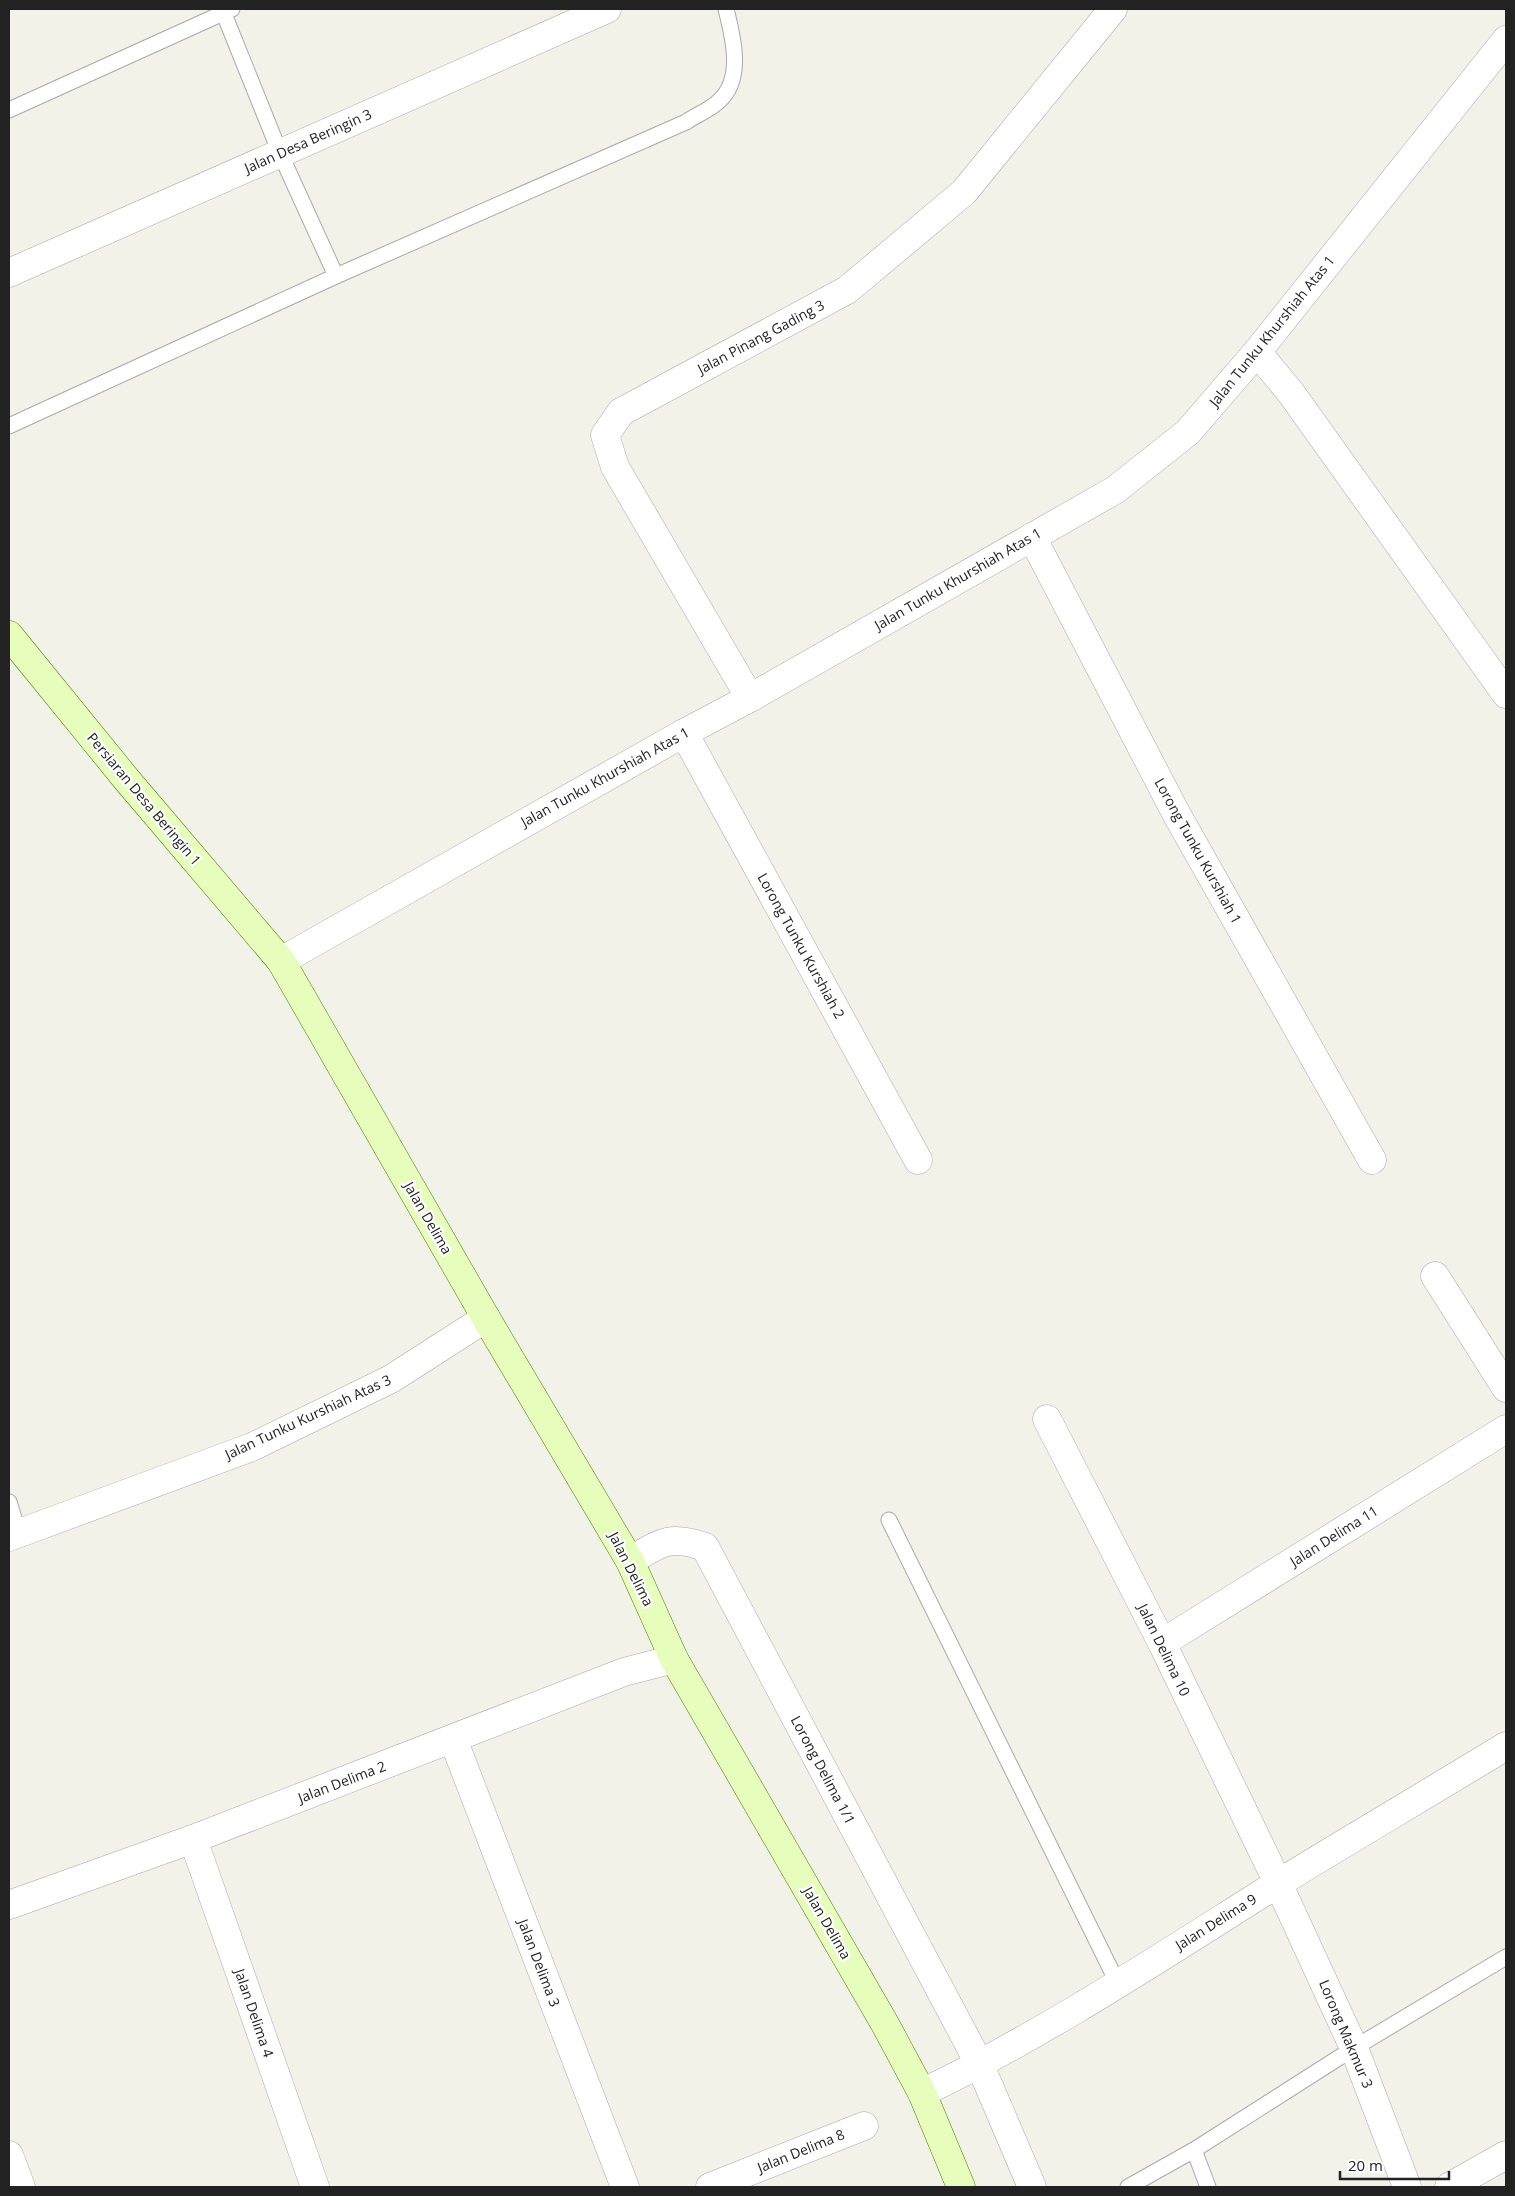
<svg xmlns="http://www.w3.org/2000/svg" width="1515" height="2196" font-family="'Open Sans',sans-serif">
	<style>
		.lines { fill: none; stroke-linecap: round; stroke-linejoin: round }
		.lane-casing { stroke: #a9a9a9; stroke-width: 17 }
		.street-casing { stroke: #a9a9a9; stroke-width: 29 }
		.secondary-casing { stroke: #4c8100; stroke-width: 29 }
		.lane { stroke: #fff; stroke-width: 15 }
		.street { stroke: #fff; stroke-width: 28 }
		.secondary { stroke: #e6fdbc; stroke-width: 28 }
		.labels { text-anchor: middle; stroke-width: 4.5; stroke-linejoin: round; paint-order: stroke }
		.street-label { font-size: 14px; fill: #222; stroke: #fff }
	</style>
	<rect width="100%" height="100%" fill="#f2f2e8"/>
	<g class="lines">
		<g class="lane-casing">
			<g id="lane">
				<polyline points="222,9 280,153 336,276"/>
				<polyline points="9,110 232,9"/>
				<path d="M9,426l327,-150 350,-154c10,-7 24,-12 33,-21 25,-22 14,-64 7,-92"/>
				<polyline points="9,1502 19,1534"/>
				<polyline points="889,1520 1118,1984"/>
				<polyline points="1194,2150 1208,2187"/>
				<polyline points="1128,2187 1194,2150 1354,2048 1506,1957"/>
			</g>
		</g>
		<g class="street-casing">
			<g id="street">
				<polyline points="9,273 607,9"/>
				<polyline points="1257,352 1291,393 1506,694"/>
				<polyline points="1032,537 1177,815 1372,1160"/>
				<polyline points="750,698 615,467 605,435 621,412 847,290 964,192 1113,9"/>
				<polyline points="684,733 918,1160"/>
				<polyline points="281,961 684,733 750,698 1115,490 1188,432 1257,352 1506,40"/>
				<polyline points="1435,1276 1506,1388"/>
				<polyline points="1047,1419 1162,1643 1278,1883 1354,2048 1407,2187"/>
				<polyline points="9,1537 252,1447 391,1379 486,1318"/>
				<path d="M630,1561c30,-18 39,-27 75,-14l275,518 52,122"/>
				<polyline points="1162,1643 1506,1429"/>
				<polyline points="453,1739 625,2187"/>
				<polyline points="193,1839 315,2187"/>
				<polyline points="9,1905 193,1839 624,1672 674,1659"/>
				<path d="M922,2093c118,-57 228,-129 339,-199 81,-50 163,-98 245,-148"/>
				<polyline points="9,2155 21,2187"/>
				<polyline points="710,2187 864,2126"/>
				<polyline points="1449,2187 1506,2155"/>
			</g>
		</g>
		<g class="secondary-casing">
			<polyline id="secondary" points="9,635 127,780 281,961 486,1318 630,1561 674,1659 885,2024 922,2093 961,2187"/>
		</g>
		<use href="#lane" class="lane"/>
		<use href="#street" class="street"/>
		<use href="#secondary" class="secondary"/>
	</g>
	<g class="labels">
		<g class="street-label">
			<text transform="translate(308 141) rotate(-24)" y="5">Jalan Desa Beringin 3</text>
			<text transform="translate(1272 331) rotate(-51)" y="5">Jalan Tunku Khurshiah Atas 1</text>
			<text transform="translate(761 337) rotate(-28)" y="5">Jalan Pinang Gading 3</text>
			<text transform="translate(958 579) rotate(-30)" y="5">Jalan Tunku Khurshiah Atas 1</text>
			<text transform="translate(605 777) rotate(-29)" y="5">Jalan Tunku Khurshiah Atas 1</text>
			<text transform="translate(144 799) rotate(50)" y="5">Persiaran Desa Beringin 1</text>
			<text transform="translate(1198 851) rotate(61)" y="5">Lorong Tunku Kurshiah 1</text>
			<text transform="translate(801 946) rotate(61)" y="5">Lorong Tunku Kurshiah 2</text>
			<text transform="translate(428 1218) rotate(60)" y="5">Jalan Delima</text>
			<text transform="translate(308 1417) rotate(-25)" y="5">Jalan Tunku Kurshiah Atas 3</text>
			<text transform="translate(1334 1536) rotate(-32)" y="5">Jalan Delima 11</text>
			<text transform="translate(631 1569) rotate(63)" y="5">Jalan Delima</text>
			<text transform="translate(1164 1650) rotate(64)" y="5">Jalan Delima 10</text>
			<text transform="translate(823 1770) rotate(62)" y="5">Lorong Delima 1/1</text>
			<text transform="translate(342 1782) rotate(-21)" y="5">Jalan Delima 2</text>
			<text transform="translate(1216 1922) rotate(-32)" y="5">Jalan Delima 9</text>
			<text transform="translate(827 1923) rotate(60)" y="5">Jalan Delima</text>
			<text transform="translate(539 1963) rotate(69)" y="5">Jalan Delima 3</text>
			<text transform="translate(254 2013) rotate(71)" y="5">Jalan Delima 4</text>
			<text transform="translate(1346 2034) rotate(67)" y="5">Lorong Makmur 3</text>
			<text transform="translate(801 2151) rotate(-22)" y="5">Jalan Delima 8</text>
		</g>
	</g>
	<rect width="1515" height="2196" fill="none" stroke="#222222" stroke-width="20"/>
	<path d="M1340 2171v8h109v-8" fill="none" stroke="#222222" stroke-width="2.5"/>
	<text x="1348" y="2171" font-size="15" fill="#222222" stroke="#ffffff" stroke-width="4" paint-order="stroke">20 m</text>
</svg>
